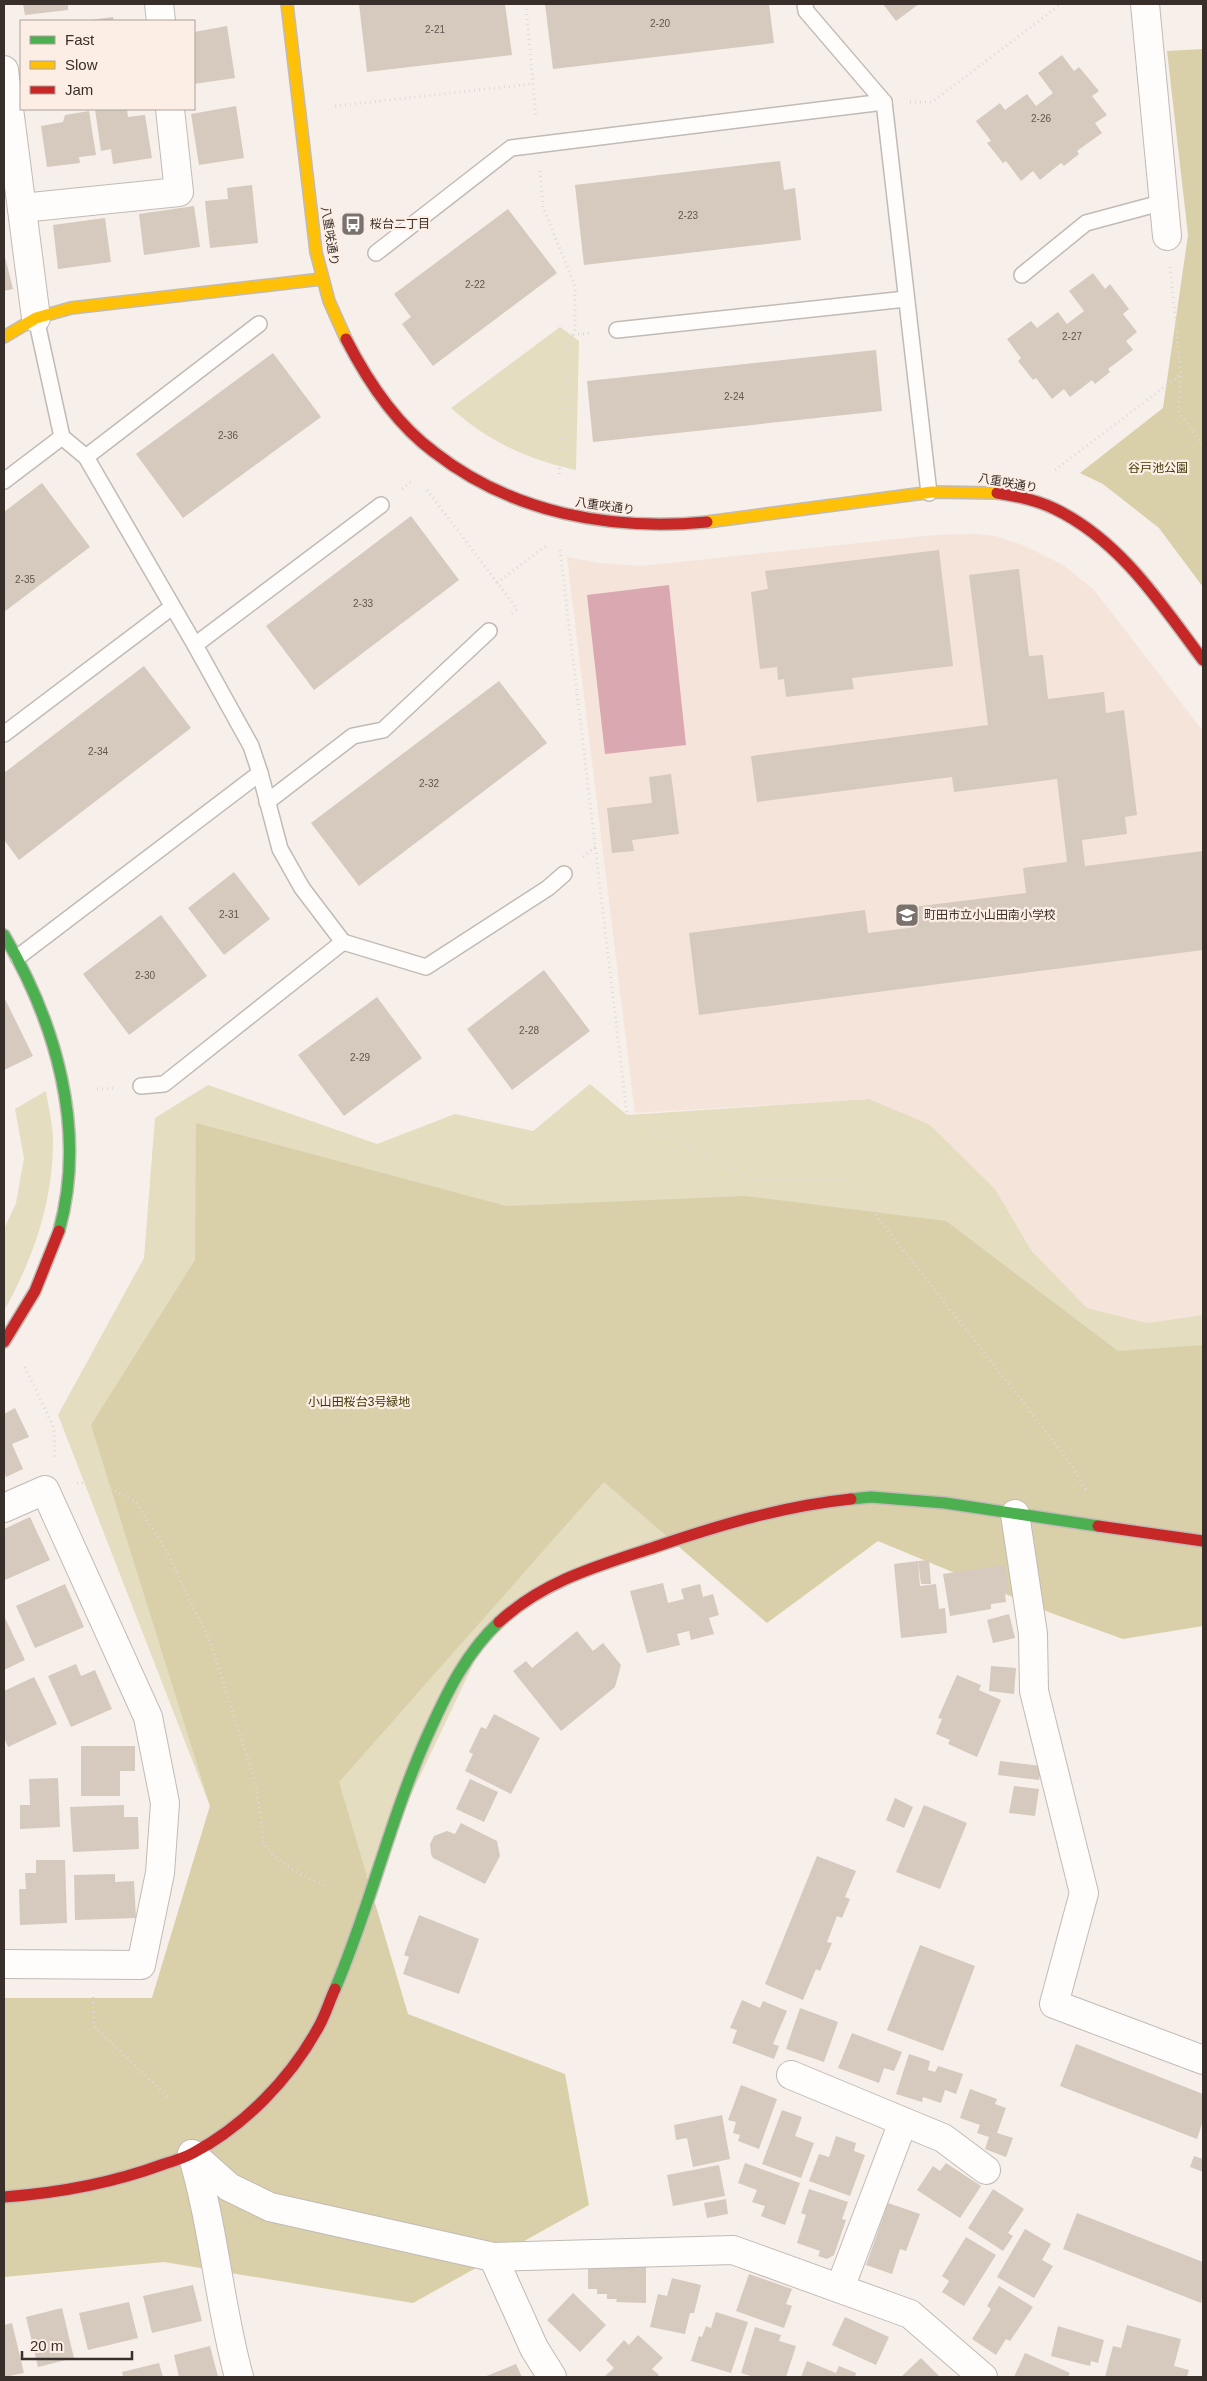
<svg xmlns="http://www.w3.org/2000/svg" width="1207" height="2381" font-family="Arial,'Noto Sans JP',sans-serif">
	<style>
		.built { fill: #f5e4d9 }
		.green { fill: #e4ddc0 }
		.forest { fill: #d9d0aa }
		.water { fill: #daa8b0 }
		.building { fill: #d5cabd }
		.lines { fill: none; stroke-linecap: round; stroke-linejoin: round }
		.lane-casing { stroke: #c2bab5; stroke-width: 18 }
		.street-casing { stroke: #c2bab5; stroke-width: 30 }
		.fast-casing { stroke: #c2bab5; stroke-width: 14 }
		.slow-casing { stroke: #c2bab5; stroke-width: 14 }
		.jam-casing { stroke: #c2bab5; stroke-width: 14 }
		.path { stroke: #dcdad8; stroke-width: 3; stroke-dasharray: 1 4; stroke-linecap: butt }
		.lane { stroke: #fefdfc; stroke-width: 15 }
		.street { stroke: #fefdfc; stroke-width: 28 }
		.fast { stroke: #4caf50; stroke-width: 11 }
		.slow { stroke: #ffc107; stroke-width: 11 }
		.jam { stroke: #c62828; stroke-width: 11 }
		.labels { text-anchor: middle; stroke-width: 4.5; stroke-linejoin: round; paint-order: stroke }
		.number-label { font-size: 10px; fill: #5f564f }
		.poi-label { font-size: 12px; fill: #382f2a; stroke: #fceee5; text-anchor: start }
		.street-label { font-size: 12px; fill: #382f2a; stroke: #fceee5 }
		.park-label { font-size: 12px; fill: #403803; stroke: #fceee5 }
	</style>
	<rect width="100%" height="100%" fill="#f7efea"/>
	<polygon class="built" points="975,534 995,536 1023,545 1063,565 1094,590 1203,731 1203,1315 1147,1323 1087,1308 1031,1250 995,1189 869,1099 635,1113 567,557 600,563 642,566 935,535"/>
	<g class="green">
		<path d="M560,327l19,14 -3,129c-47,-10 -89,-29 -125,-62z"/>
		<polygon points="590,1084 627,1115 869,1099 930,1125 995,1189 1031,1250 1087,1308 1147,1323 1203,1315 1203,1541 871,1497 585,1570 488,1633 374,1873 152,1998 210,1806 58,1415 144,1258 155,1118 208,1085 377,1144 455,1114 533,1131"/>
		<path d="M46,1091c2,15 7,33 7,49 0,62 -19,117 -49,171v-82l12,-26 8,-45 -9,-49z"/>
	</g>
	<g class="forest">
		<polygon points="1203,49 1203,587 1159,528 1103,484 1080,473 1163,408 1188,235 1167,51"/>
		<polygon points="196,1123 506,1206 745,1196 946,1221 1118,1351 1203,1345 1203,1626 1123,1639 1051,1613 878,1541 767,1623 604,1482 339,1782 408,2014 565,2074 589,2205 413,2303 164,2262 4,2277 4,1998 152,1998 210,1806 91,1425 195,1260"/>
	</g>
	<polygon class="water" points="669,585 686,745 605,754 587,595"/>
	<g class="building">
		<polygon points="23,4 68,4 68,10 25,15"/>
		<polygon points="359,4 505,4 512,55 367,72"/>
		<polygon points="545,4 769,4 774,43 553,69"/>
		<polygon points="883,4 919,4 896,21"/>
		<polygon points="113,17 114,21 91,21 91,20"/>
		<polygon points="227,26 235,78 194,84 194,32"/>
		<polygon points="1062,55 1074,71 1079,67 1099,91 1092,96 1107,115 1095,123 1102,133 1077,151 1079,154 1064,166 1061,163 1040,180 1033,171 1021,181 1006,161 1003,163 987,143 991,141 976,121 1000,103 1005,110 1027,94 1036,106 1053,93 1038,73"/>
		<polygon points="236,106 244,158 199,165 191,114"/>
		<polygon points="95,109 127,109 128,117 145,115 152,158 113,164 111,149 101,151"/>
		<polygon points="89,111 96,155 79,157 80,163 47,167 41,126 63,122 65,115"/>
		<polygon points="780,161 784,190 795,188 801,240 584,265 575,185"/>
		<polygon points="252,185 258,243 210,248 205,201 228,199 227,188"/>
		<polygon points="194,206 200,247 144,255 139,214"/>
		<polygon points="508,209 557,273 433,366 402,324 411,317 394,294"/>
		<polygon points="105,218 111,262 58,269 53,225"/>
		<polygon points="4,253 13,289 4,291"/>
		<polygon points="1093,273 1105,289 1110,284 1129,309 1123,314 1137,332 1126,341 1133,350 1108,369 1110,372 1095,384 1092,380 1070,397 1064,389 1052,399 1036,378 1033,380 1018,361 1021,358 1007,339 1031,321 1037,328 1058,312 1067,324 1084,311 1069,291"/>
		<polygon points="876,350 882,411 593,442 587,381"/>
		<polygon points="273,353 321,417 183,518 136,454"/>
		<polygon points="42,483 90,547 4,612 4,512"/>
		<polygon points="411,516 459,580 314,690 266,626"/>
		<polygon points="939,550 953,666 852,678 854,689 786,697 784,679 778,680 777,667 760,669 751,592 768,589 765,571"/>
		<polygon points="1019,569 1029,656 1043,655 1048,699 1104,692 1106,713 1124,710 1137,815 1125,817 1127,834 1082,840 1085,866 1203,851 1203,950 699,1015 689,933 865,910 868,933 916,927 913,907 1026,893 1023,868 1067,862 1057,779 954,792 952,777 757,802 751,756 988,725 969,575"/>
		<polygon points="144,666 191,728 19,860 4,840 4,773"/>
		<polygon points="499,681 547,743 359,886 311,823"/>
		<polygon points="671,774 679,834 632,840 634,851 612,853 607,808 652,803 649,777"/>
		<polygon points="234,872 270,919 224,955 188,908"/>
		<polygon points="161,915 207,976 129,1035 83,974"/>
		<polygon points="544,970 590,1031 512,1090 467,1029"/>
		<polygon points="4,997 33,1056 4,1070"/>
		<polygon points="377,997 422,1058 344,1116 298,1055"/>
		<polygon points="15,1408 29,1437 12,1444 23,1469 6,1477 4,1471 4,1414"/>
		<polygon points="30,1517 50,1560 5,1580 4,1529"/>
		<polygon points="929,1560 931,1584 921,1584 918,1561"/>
		<polygon points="918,1561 920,1586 936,1584 939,1609 945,1608 947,1633 901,1638 894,1564"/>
		<polygon points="1005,1565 1009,1593 1005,1593 1006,1602 991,1604 991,1609 950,1616 943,1574"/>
		<polygon points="663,1583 668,1603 684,1599 681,1589 700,1584 703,1597 713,1594 719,1615 709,1618 714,1634 691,1640 689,1631 677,1634 680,1645 647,1653 630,1591"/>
		<polygon points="65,1584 84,1627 35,1648 16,1606"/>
		<polygon points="1009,1614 1015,1638 993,1643 987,1620"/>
		<polygon points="4,1616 25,1660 4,1670"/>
		<polygon points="577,1631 593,1651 603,1643 621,1665 615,1687 561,1731 513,1671 526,1661 532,1668"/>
		<polygon points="76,1664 81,1676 95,1670 112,1709 71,1727 48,1676"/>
		<polygon points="991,1666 1016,1668 1014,1694 989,1691"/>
		<polygon points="957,1675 981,1685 979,1690 1001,1700 977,1757 948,1744 950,1740 936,1734 942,1719 938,1718"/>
		<polygon points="34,1677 57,1724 8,1747 4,1737 4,1691"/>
		<polygon points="494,1714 540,1738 511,1794 465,1771 473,1754 469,1752 481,1727 486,1729"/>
		<polygon points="81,1746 135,1746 135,1771 120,1771 120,1796 81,1796"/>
		<polygon points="1000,1761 1042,1766 1039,1780 998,1775"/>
		<polygon points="58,1778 60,1827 20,1829 20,1805 30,1805 29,1779"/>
		<polygon points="470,1779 498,1792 484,1822 456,1809"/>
		<polygon points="1014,1786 1039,1789 1035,1816 1009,1813"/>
		<polygon points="895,1798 913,1807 904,1828 886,1820"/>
		<polygon points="124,1805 124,1817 138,1817 139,1849 73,1852 70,1807"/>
		<polygon points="924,1805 967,1823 940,1889 896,1872"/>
		<polygon points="461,1823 497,1841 500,1856 485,1884 433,1858 431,1854 430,1844 434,1836 447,1831 455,1834"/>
		<polygon points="817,1856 856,1871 845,1897 850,1899 842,1918 837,1916 827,1942 832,1943 820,1971 816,1969 803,2000 765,1984"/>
		<polygon points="36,1860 65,1860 67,1923 20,1925 19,1889 26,1889 25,1873 36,1873"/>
		<polygon points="115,1874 115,1882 134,1881 136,1918 75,1920 74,1875"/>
		<polygon points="419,1915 479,1939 459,1994 403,1974 409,1957 404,1955"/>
		<polygon points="920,1945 975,1966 943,2051 887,2030"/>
		<polygon points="742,2000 760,2008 763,2001 787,2011 773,2044 779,2046 774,2059 732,2043 737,2030 730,2028"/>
		<polygon points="800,2008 838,2022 824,2062 786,2049"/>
		<polygon points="852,2033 902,2052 894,2071 884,2068 879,2083 838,2068"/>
		<polygon points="1076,2044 1203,2094 1203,2121 1197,2139 1060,2086"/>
		<polygon points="909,2054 930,2061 928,2070 935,2072 938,2066 963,2074 956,2094 945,2090 941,2103 923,2097 922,2102 896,2094"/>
		<polygon points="741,2085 777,2099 759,2149 738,2141 740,2135 733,2133 736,2122 728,2120"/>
		<polygon points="970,2089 997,2099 995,2104 1006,2108 997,2133 1013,2138 1006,2157 985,2149 989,2137 977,2133 980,2125 960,2118"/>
		<polygon points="782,2110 802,2117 795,2136 814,2143 801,2178 762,2164"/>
		<polygon points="722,2115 730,2159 693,2167 687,2138 676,2140 674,2125"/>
		<polygon points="836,2136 856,2143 854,2151 865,2155 850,2196 809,2181 819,2154 829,2157"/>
		<polygon points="1194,2156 1203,2159 1203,2172 1190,2167"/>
		<polygon points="745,2163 800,2183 785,2225 761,2216 765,2206 752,2202 757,2190 738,2183"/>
		<polygon points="946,2163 981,2186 960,2218 917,2190 933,2166 940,2171"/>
		<polygon points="719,2165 725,2196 673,2206 667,2175"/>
		<polygon points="809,2189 848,2202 842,2219 846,2220 834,2255 827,2259 818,2256 820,2251 797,2243 806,2215 801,2213"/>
		<polygon points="993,2189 1024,2209 1008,2233 1013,2236 1003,2251 968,2228"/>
		<polygon points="726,2199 728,2214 707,2218 704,2203"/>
		<polygon points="888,2203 920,2214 906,2251 900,2249 892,2274 866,2265"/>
		<polygon points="1077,2213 1203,2262 1203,2296 1201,2303 1063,2249"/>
		<polygon points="1025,2229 1051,2244 1042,2260 1053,2266 1034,2298 997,2277"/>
		<polygon points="966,2237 996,2255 964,2306 942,2292 949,2281 942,2276"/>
		<polygon points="588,2267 646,2267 646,2303 616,2302 617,2299 607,2299 607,2294 597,2294 597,2289 588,2289"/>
		<polygon points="749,2274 792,2289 786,2304 792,2306 784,2328 736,2311"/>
		<polygon points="672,2278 701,2285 694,2313 690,2313 685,2334 650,2327 658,2294 667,2296"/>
		<polygon points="193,2285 202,2321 152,2333 143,2296"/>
		<polygon points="999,2286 1033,2307 1010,2341 1006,2339 996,2355 972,2339 991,2309 987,2306"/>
		<polygon points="573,2293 606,2325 580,2352 547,2320"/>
		<polygon points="129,2302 138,2338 88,2350 79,2313"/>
		<polygon points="62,2308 74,2358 38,2367 26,2317"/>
		<polygon points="716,2312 748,2322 731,2373 691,2361 699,2336 702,2337 706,2326 711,2328"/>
		<polygon points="845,2317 889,2337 876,2365 832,2345"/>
		<polygon points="12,2323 24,2373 4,2377 4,2325"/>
		<polygon points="1127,2325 1181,2339 1174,2366 1189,2370 1187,2377 1105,2377 1113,2346 1121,2348"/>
		<polygon points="1058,2326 1104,2340 1098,2363 1091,2361 1090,2366 1051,2356"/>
		<polygon points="755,2327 781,2335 779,2341 796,2346 786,2377 754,2377 741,2373"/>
		<polygon points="638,2335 663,2358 652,2369 659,2375 657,2377 604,2377 614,2368 606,2360 624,2340 629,2345"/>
		<polygon points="210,2346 218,2377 179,2377 174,2355"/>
		<polygon points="1025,2353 1070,2373 1068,2377 1014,2377"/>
		<polygon points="921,2358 940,2377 901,2377"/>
		<polygon points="807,2361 836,2373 839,2366 856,2373 855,2377 801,2377"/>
		<polygon points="159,2363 163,2377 123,2377 122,2372"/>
		<polygon points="516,2364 522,2377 484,2377"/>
	</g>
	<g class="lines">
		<g class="lane-casing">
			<g id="lane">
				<polyline points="805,4 806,11 884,102 929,493"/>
				<polyline points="376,253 511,148 884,102"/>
				<polyline points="1022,275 1086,223 1164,202"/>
				<polyline points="36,318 62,437 86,457 195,645 251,746 260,773 280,849 302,888 343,942 426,967 548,888 564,874"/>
				<polyline points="617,330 906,299"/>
				<polyline points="86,457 259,324"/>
				<polyline points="4,481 62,437"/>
				<polyline points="195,645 381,505"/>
				<polyline points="4,734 172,607"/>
				<polyline points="267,802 353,736 383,730 489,631"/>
				<polyline points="18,957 260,773"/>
				<polyline points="141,1086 164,1084 343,942"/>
			</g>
		</g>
		<g class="street-casing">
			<g id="street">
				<polyline points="159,4 161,21"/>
				<polyline points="1145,4 1167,236"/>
				<polyline points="4,70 36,318"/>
				<polyline points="22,208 179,192 170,109"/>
				<polyline points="4,1508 45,1490 148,1717 165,1803 160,1873 141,1965 4,1964"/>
				<polyline points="1015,1514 1033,1634 1034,1691 1084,1893 1054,2004 1203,2060"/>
				<polyline points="791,2075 943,2138 986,2170"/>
				<polyline points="192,2154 229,2187 270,2207 493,2257 733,2250 910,2314 983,2377"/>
				<path d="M192,2154c22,73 27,150 47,223"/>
				<polyline points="493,2257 534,2348 552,2377"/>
				<polyline points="840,2288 903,2122"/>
			</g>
		</g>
		<g class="fast-casing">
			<g id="fast">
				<path d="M4,935c52,88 83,195 55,296"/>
				<polyline points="851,1499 871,1497 945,1503 1098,1526"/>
				<path d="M335,1989c36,-84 56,-175 95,-259 18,-40 37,-78 69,-108"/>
			</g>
		</g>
		<g class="slow-casing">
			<g id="slow">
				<polyline points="287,4 316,252 329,301 346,339"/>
				<polyline points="4,337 36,318 71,308 322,279"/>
				<polyline points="707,522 932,492 997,493"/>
			</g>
		</g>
		<g class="jam-casing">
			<g id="jam">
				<path d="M346,339c21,41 50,85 88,113 78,61 176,79 273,70"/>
				<path d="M997,493c20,3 40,7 58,16 66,32 106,95 148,151"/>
				<polyline points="4,1342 35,1291 59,1231"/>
				<polyline points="1098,1526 1203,1541"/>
				<path d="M499,1622c46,-42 99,-56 156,-75 64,-22 129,-41 196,-48"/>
				<path d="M4,2197c54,-4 109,-14 160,-33 10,-3 20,-6 29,-11 51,-27 97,-74 125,-125 7,-12 11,-26 17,-39"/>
			</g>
		</g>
		<g class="path">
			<polyline points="526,4 536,118"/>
			<polyline points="910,102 932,102 1061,4"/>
			<polyline points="335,106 532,84"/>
			<polyline points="540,171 543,207 575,286 575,329 567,351 559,478"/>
			<polyline points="1170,267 1181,375 1178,411 1203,445"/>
			<polyline points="573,335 591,333"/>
			<polyline points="1055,470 1180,375"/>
			<polyline points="402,489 413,480"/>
			<polyline points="427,490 517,609 510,615"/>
			<polyline points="560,550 627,1115 754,1180 848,1180 1012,1388 1070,1463 1086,1490"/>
			<polyline points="497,583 546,546"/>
			<polyline points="583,857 596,846"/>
			<polyline points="97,1089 116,1088"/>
			<polyline points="25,1367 54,1428 55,1459"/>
			<polyline points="77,1483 98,1482 136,1502 167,1552 211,1644 256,1785 264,1844 275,1857 298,1873 327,1887"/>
			<polyline points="93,1997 94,2026 170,2099"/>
		</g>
		<use href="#lane" class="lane"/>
		<use href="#street" class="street"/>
		<use href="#fast" class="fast"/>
		<use href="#slow" class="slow"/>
		<use href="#jam" class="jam"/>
	</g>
	<defs>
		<g id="bus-square" transform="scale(1.25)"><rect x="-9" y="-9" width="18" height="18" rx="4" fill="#7b726d" stroke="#fceee5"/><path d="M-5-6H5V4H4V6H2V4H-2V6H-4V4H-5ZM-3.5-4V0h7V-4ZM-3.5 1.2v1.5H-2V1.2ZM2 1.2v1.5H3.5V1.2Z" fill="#fff"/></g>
		<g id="school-square" transform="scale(1.25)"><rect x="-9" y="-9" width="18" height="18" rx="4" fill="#7b726d" stroke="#fceee5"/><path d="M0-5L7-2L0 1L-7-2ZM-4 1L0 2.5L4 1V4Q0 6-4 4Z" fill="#fff"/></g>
	</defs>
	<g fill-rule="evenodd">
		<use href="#bus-square" x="353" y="224"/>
		<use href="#school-square" x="907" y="915"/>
	</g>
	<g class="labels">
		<g class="number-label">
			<text x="660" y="27">2-20</text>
			<text x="435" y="33">2-21</text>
			<text x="1041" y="122">2-26</text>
			<text x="688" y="219">2-23</text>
			<text x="475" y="288">2-22</text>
			<text x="1072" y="340">2-27</text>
			<text x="734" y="400">2-24</text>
			<text x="228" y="439">2-36</text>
			<text x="25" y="583">2-35</text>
			<text x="363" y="607">2-33</text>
			<text x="98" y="755">2-34</text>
			<text x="429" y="787">2-32</text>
			<text x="229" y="918">2-31</text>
			<text x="145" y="979">2-30</text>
			<text x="529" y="1034">2-28</text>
			<text x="360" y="1061">2-29</text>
		</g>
		<g class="poi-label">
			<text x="370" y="228">桜台二丁目</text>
			<text x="924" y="919">町田市立小山田南小学校</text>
		</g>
		<g class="street-label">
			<text transform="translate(330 236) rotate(81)" y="4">八重咲通り</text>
			<text transform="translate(1008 483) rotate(10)" y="4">八重咲通り</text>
			<text transform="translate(605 506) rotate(8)" y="4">八重咲通り</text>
		</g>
		<g class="park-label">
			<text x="1158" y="472">谷戸池公園</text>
			<text x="359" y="1406">小山田桜台3号緑地</text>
		</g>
	</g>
	<rect width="1207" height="2381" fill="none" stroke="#382f2a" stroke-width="10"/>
	<rect x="20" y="20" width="175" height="90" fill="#fceee5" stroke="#aea29a"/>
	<rect x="30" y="36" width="25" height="8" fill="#4caf50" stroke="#aea29a"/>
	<text x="65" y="45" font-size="15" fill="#382f2a">Fast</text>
	<rect x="30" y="61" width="25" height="8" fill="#ffc107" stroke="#aea29a"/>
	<text x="65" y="70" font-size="15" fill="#382f2a">Slow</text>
	<rect x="30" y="86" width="25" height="8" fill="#c62828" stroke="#aea29a"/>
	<text x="65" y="95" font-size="15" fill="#382f2a">Jam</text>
	<path d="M22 2351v8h110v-8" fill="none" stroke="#382f2a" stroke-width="2.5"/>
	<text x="30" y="2351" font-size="15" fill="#382f2a" stroke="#fceee5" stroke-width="4" paint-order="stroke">20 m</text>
</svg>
